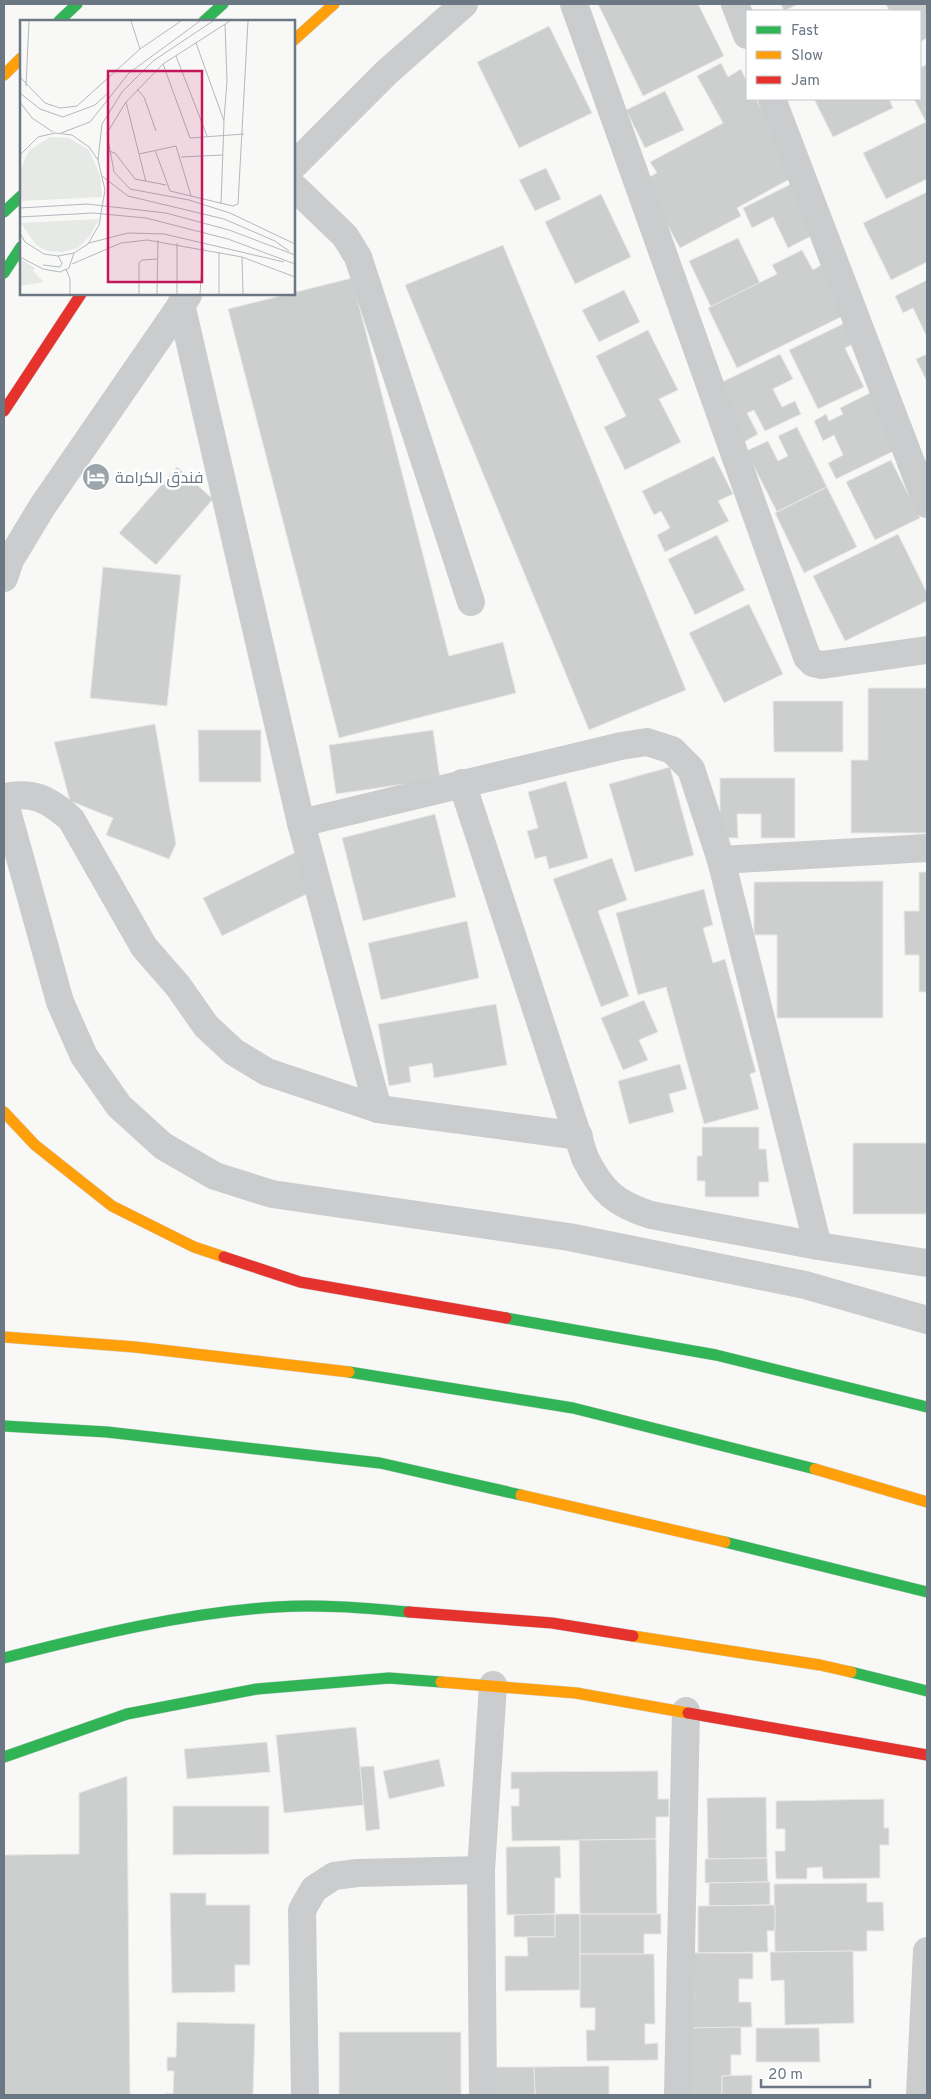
<svg xmlns="http://www.w3.org/2000/svg" width="931" height="2099" font-family="Overpass,Cairo,sans-serif">
	<style>
		.building { fill: #cdcfcf; stroke: #e8e8e6 }
		.lines { fill: none; stroke-linecap: round; stroke-linejoin: round }
		.fast-casing { stroke: #d4d5d5; stroke-width: 12 }
		.slow-casing { stroke: #d4d5d5; stroke-width: 12 }
		.jam-casing { stroke: #d4d5d5; stroke-width: 12 }
		.street { stroke: #cbcccd; stroke-width: 28 }
		.fast { stroke: #30b455; stroke-width: 11 }
		.slow { stroke: #ff9f0a; stroke-width: 11 }
		.jam { stroke: #e5322d; stroke-width: 11 }
		.labels { text-anchor: middle; stroke-width: 5; stroke-linejoin: round; paint-order: stroke }
		.poi-label { font-size: 16px; fill: #6b7884; stroke: #fff; text-anchor: start }
		.inset-road { fill: none; stroke: #b3b9bf; stroke-width: 1 }
		.view { fill: #c2185b; fill-opacity: 0.15; stroke: #c2185b; stroke-width: 2.5 }
		.inset-edge { fill: none; stroke: #6b7884; stroke-width: 2.5 }
	</style>
	<rect width="100%" height="100%" fill="#f8f8f7"/>
	<g class="building">
		<polygon points="598,4 698,4 724,56 643,96"/>
		<polygon points="781,4 798,4 784,11"/>
		<polygon points="886,4 927,4 927,38 920,42 920,11 889,11"/>
		<polygon points="549,26 592,113 519,148 477,62"/>
		<polygon points="721,63 728,77 741,69 747,82 747,99 756,99 797,175 737,208 741,216 680,248 643,180 657,173 650,162 723,123 697,76"/>
		<polygon points="927,64 927,179 886,199 863,153 926,122 914,99 920,99 920,68"/>
		<polygon points="665,91 684,130 645,148 626,110"/>
		<polygon points="814,99 889,99 893,108 833,137"/>
		<polygon points="546,168 561,199 535,211 519,180"/>
		<polygon points="793,183 817,233 788,248 773,217 752,228 743,208"/>
		<polygon points="927,192 927,262 891,280 863,223"/>
		<polygon points="601,194 631,257 575,284 545,222"/>
		<polygon points="738,238 760,283 711,307 689,261"/>
		<polygon points="503,245 686,690 589,730 405,285"/>
		<polygon points="802,250 813,270 821,265 845,315 737,368 708,308 777,274 772,265"/>
		<polygon points="352,278 449,656 503,642 516,693 339,738 228,309"/>
		<polygon points="927,280 927,337 913,308 903,313 895,296"/>
		<polygon points="624,290 640,322 599,342 582,310"/>
		<polygon points="851,320 861,340 845,348 864,387 818,409 789,350"/>
		<polygon points="648,330 678,390 659,399 681,442 625,470 604,427 626,416 596,356"/>
		<polygon points="780,354 793,379 773,389 782,407 795,401 801,414 765,431 754,410 747,413 758,434 744,442 716,385"/>
		<polygon points="927,354 927,382 916,359"/>
		<polygon points="872,392 900,448 836,479 828,463 843,455 834,435 823,441 814,421 826,414 829,421 843,414 840,408"/>
		<polygon points="797,427 827,487 777,512 746,451 768,441 778,461 788,456 778,436"/>
		<polygon points="714,456 733,494 718,501 729,521 665,552 657,535 670,528 661,511 654,515 642,491"/>
		<polygon points="891,460 920,518 875,540 846,482"/>
		<polygon points="177,467 213,499 156,565 119,533"/>
		<polygon points="827,487 857,547 804,573 775,513"/>
		<polygon points="898,534 927,593 927,601 845,641 813,576"/>
		<polygon points="717,535 745,590 695,615 668,559"/>
		<polygon points="103,567 181,575 167,706 90,698"/>
		<polygon points="749,604 783,674 724,703 689,633"/>
		<polygon points="868,688 927,688 927,833 851,833 851,760 868,760"/>
		<polygon points="773,701 843,701 843,752 774,752"/>
		<polygon points="155,724 176,844 169,859 106,835 113,818 70,801 54,742"/>
		<polygon points="198,730 261,730 261,782 199,782"/>
		<polygon points="433,730 440,779 336,794 329,745"/>
		<polygon points="670,767 694,855 635,872 609,784"/>
		<polygon points="720,778 795,778 795,838 761,838 761,814 737,814 738,838 720,838"/>
		<polygon points="566,781 588,858 549,869 546,856 535,859 527,831 538,828 528,792"/>
		<polygon points="435,814 456,897 363,921 342,838"/>
		<polygon points="296,852 315,890 222,936 203,898"/>
		<polygon points="612,858 627,900 598,911 629,996 601,1007 553,879"/>
		<polygon points="919,872 927,872 927,992 919,992 919,955 905,955 904,911 919,911"/>
		<polygon points="883,881 883,1018 777,1018 777,935 754,935 754,882"/>
		<polygon points="704,889 713,925 703,928 713,963 725,959 756,1072 750,1074 759,1109 704,1124 666,987 638,995 616,913"/>
		<polygon points="467,921 479,978 381,1000 368,943"/>
		<polygon points="644,1000 658,1032 639,1040 648,1060 623,1070 601,1018"/>
		<polygon points="496,1004 507,1065 434,1078 432,1063 409,1067 411,1082 389,1086 378,1024"/>
		<polygon points="680,1064 687,1089 669,1094 674,1112 629,1124 618,1081"/>
		<polygon points="702,1127 759,1127 759,1149 766,1149 769,1182 759,1182 759,1197 705,1197 705,1181 697,1181 697,1156 702,1156"/>
		<rect x="853" y="1143" width="74" height="71"/>
		<polygon points="356,1727 364,1805 284,1813 276,1735"/>
		<polygon points="267,1742 270,1772 187,1779 184,1749"/>
		<polygon points="439,1759 445,1786 389,1799 383,1771"/>
		<polygon points="374,1766 380,1829 366,1831 360,1767"/>
		<polygon points="658,1771 658,1799 669,1799 669,1817 656,1817 656,1839 512,1841 511,1806 519,1806 519,1789 511,1789 511,1772"/>
		<polygon points="127,1776 130,2095 4,2095 4,1855 79,1854 79,1793"/>
		<polygon points="766,1797 767,1858 708,1859 707,1798"/>
		<polygon points="884,1799 884,1828 889,1828 889,1845 880,1845 880,1878 823,1879 822,1867 807,1868 807,1879 776,1879 775,1851 785,1851 785,1829 776,1829 776,1801"/>
		<polygon points="173,1806 269,1806 269,1854 173,1855"/>
		<polygon points="656,1839 657,1914 580,1914 579,1840"/>
		<polygon points="560,1846 561,1878 555,1878 555,1914 507,1915 506,1847"/>
		<polygon points="767,1858 768,1882 705,1883 705,1859"/>
		<polygon points="770,1882 770,1905 709,1906 709,1883"/>
		<polygon points="867,1883 867,1902 883,1902 884,1931 867,1931 867,1951 775,1952 774,1884"/>
		<polygon points="170,1893 206,1893 206,1905 250,1905 250,1965 235,1965 235,1992 172,1993"/>
		<polygon points="775,1905 775,1931 767,1931 768,1952 698,1953 698,1906"/>
		<polygon points="555,1914 555,1937 514,1937 514,1915"/>
		<polygon points="555,1914 580,1914 580,1990 505,1991 505,1956 528,1956 527,1937 555,1937"/>
		<polygon points="580,1914 661,1914 661,1934 644,1934 644,1954 580,1954"/>
		<polygon points="853,1951 854,2023 785,2025 784,1980 771,1981 770,1952"/>
		<polygon points="689,1953 753,1953 753,1979 739,1979 739,2002 751,2002 752,2027 686,2028 685,2000 694,2000 693,1976"/>
		<polygon points="580,1954 654,1954 655,2024 645,2024 645,2044 658,2043 658,2060 587,2061 586,2030 595,2030 595,2008 580,2008"/>
		<polygon points="177,2022 255,2024 253,2095 166,2095 166,2093 173,2094 174,2071 167,2071 167,2057 176,2057"/>
		<polygon points="741,2027 741,2055 731,2055 731,2075 722,2076 722,2095 687,2095 686,2028"/>
		<polygon points="756,2028 819,2028 820,2062 756,2062"/>
		<rect x="339" y="2032" width="122" height="63"/>
		<polygon points="609,2066 609,2095 535,2095 534,2067"/>
		<polygon points="495,2067 534,2067 535,2095 496,2095"/>
		<polygon points="752,2075 752,2095 722,2095 722,2076"/>
	</g>
	<g class="lines">
		<g class="fast-casing">
			<g id="fast">
				<polyline points="59,21 77,4"/>
				<polyline points="204,21 223,4"/>
				<polyline points="4,212 21,196"/>
				<polyline points="4,273 21,247"/>
				<polyline points="506,1318 716,1355 927,1407"/>
				<polyline points="349,1372 573,1408 815,1469"/>
				<polyline points="4,1426 107,1432 380,1463 521,1495"/>
				<polyline points="725,1542 927,1592"/>
				<path d="M4,1658c90,-23 180,-45 272,-51 44,-3 89,1 133,5"/>
				<polyline points="851,1672 927,1691"/>
				<polyline points="4,1757 127,1714 257,1689 389,1678 441,1682"/>
			</g>
		</g>
		<g class="slow-casing">
			<g id="slow">
				<polyline points="294,40 334,4"/>
				<polyline points="4,75 21,58"/>
				<polyline points="4,1112 35,1145 112,1206 194,1247 224,1257"/>
				<polyline points="4,1337 135,1347 349,1372"/>
				<polyline points="815,1469 927,1502"/>
				<polyline points="521,1495 725,1542"/>
				<polyline points="633,1636 820,1665 851,1672"/>
				<polyline points="441,1682 576,1693 688,1713"/>
			</g>
		</g>
		<g class="jam-casing">
			<g id="jam">
				<polyline points="4,411 81,294"/>
				<polyline points="224,1257 300,1282 506,1318"/>
				<polyline points="409,1612 552,1623 633,1636"/>
				<polyline points="688,1713 927,1755"/>
			</g>
		</g>
		<g class="street">
			<polyline points="574,4 807,657 813,663 822,665 927,650"/>
			<polyline points="735,4 747,35"/>
			<polyline points="772,99 927,504"/>
			<polyline points="294,165 387,72 464,4"/>
			<polyline points="294,187 345,236 358,257 471,602"/>
			<polyline points="181,304 301,823 378,1109"/>
			<polyline points="4,578 10,560 42,507 188,295"/>
			<path d="M462,783l123,375c17,34 31,46 66,57l167,31 109,17"/>
			<path d="M4,797c30,-6 44,2 67,22l73,128 34,39 28,40 28,26 33,20 111,37 201,27"/>
			<polyline points="4,800 60,1002 84,1056 119,1106 163,1146 215,1176 272,1194 569,1237 805,1285 927,1320"/>
			<polyline points="301,823 621,746 647,742 672,750 691,769 721,860 818,1246"/>
			<polyline points="721,860 927,848"/>
			<polyline points="305,2095 302,1910 314,1889 334,1876 358,1873 481,1870"/>
			<polyline points="483,2095 481,1870 493,1685"/>
			<polyline points="678,2095 686,1711"/>
			<polyline points="920,2095 927,1951"/>
		</g>
		<use href="#fast" class="fast"/>
		<use href="#slow" class="slow"/>
		<use href="#jam" class="jam"/>
	</g>
	<defs>
		<g id="hotel-disc" transform="scale(1.4375)"><circle r="9.5" fill="#9ca5ac" stroke="#fff"/><path d="M-6-4.5h1.5V1H6V5H4.5V3h-9V5H-6ZM-4 0a1.8 1.8 0 1 1 3.6 0ZM.5 0V-2.5h3Q6-2.5 6 0Z" fill="#fff"/></g>
	</defs>
	<g fill-rule="evenodd">
		<use href="#hotel-disc" x="96" y="477"/>
	</g>
	<g class="labels">
		<g class="poi-label">
			<text x="115" y="483">فندق الكرامة</text>
		</g>
	</g>
	<g transform="translate(20 20)">
		<rect width="275" height="275" fill="#f8f8f7"/>
		<path d="M30,117l19,1 20,12 11,25 2,22 -82,4v-28l6,-17 4,-6zM79,199l-9,17 -12,12 -15,4 -16,-1 -11,-6 -15,-22zM0,239l15,9 -2,3 11,11 -24,4z" fill="#e6e9e5"/>
		<path class="inset-road" d="M111,1l9,28M210,1l-67,43 -37,38 -19,31 7,39 16,17 59,11 41,13 65,31M176,23l28,78 -3,83M156,36l31,80M143,44l27,74 54,-4M0,57l25,26 15,5 17,-2 63,-57 41,-28M6,66l3,-65M117,69l7,8 12,34M0,73l20,16 23,8 32,-12 14,-13M0,82l12,16 21,14M106,82l20,80M204,100l3,-39 -2,-57M41,113l29,-11 39,-49 71,-52M135,130l15,41 63,15 5,-2 10,-183M89,131l6,2 20,26 31,6M119,134l37,-8 15,50M0,135l18,-18 17,-4 17,2 17,12 9,13 7,30 -6,35 -11,19 -14,9 -16,3 -14,-2 -19,-12 -5,-9M161,137l42,-2M78,140l4,-36 20,-32 31,-31 60,-40M82,156l26,20 96,23 51,22 14,10M0,188l67,-4 79,9 63,17 66,25M0,197l73,-4 53,5 82,21 67,25M69,223l39,-10 36,1 120,28M199,232v42M0,237l23,12 17,3 9,-4 5,-15M222,237l1,37M52,244l49,-21 26,-3 95,17 53,20M23,245l17,2 2,-4 -4,-7M46,249l4,10v15M119,274v-31l3,-3 15,-1M137,274l1,-54M157,274v-51M180,274l3,-46"/>
		<path class="view" d="M88,51h94v211h-94z"/>
		<rect width="275" height="275" class="inset-edge"/>
	</g>
	<rect width="931" height="2099" fill="none" stroke="#6b7884" stroke-width="10"/>
	<rect x="746" y="10" width="175" height="90" fill="#ffffff" stroke="#c4c9ce"/>
	<rect x="756" y="26" width="25" height="8" fill="#30b455" stroke="#c4c9ce"/>
	<text x="791" y="35" font-size="15" fill="#6b7884">Fast</text>
	<rect x="756" y="51" width="25" height="8" fill="#ff9f0a" stroke="#c4c9ce"/>
	<text x="791" y="60" font-size="15" fill="#6b7884">Slow</text>
	<rect x="756" y="76" width="25" height="8" fill="#e5322d" stroke="#c4c9ce"/>
	<text x="791" y="85" font-size="15" fill="#6b7884">Jam</text>
	<path d="M761 2079v8h109v-8" fill="none" stroke="#6b7884" stroke-width="2.5"/>
	<text x="768" y="2079" font-size="15" fill="#6b7884" stroke="#ffffff" stroke-width="4" paint-order="stroke">20 m</text>
</svg>
